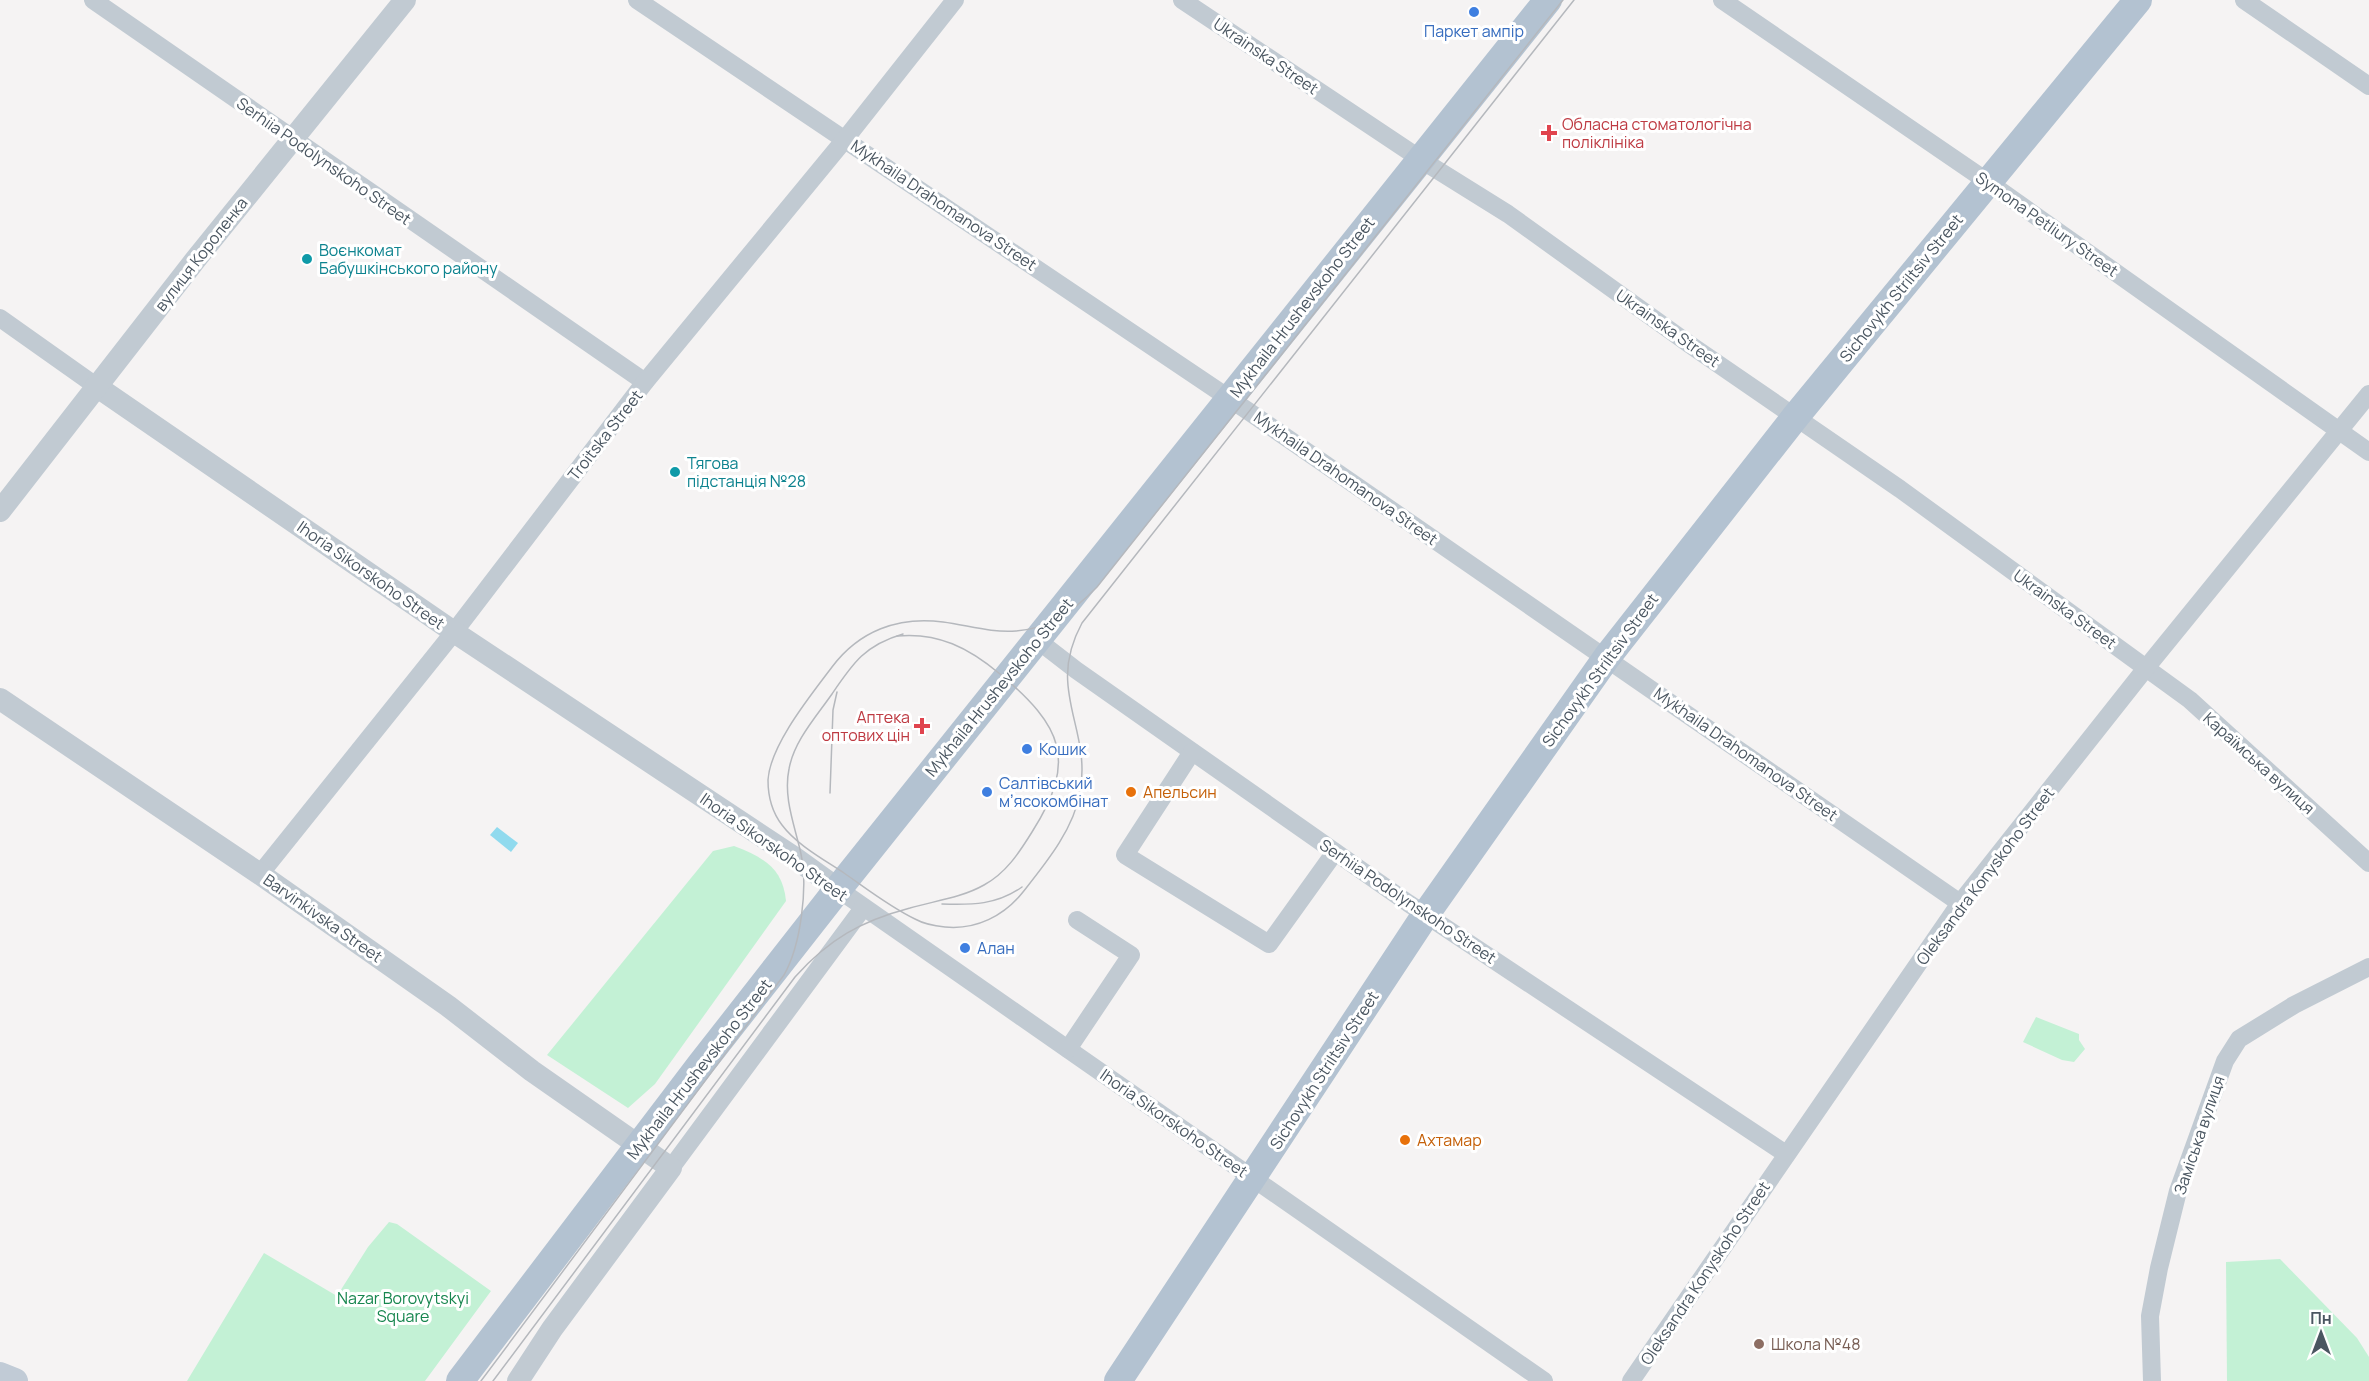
<svg xmlns="http://www.w3.org/2000/svg" width="2369" height="1381" font-family="Manrope,sans-serif">
	<style>
		.green { fill: #c3f1d5 }
		.water { fill: #90daee }
		.lines { fill: none; stroke-linecap: round; stroke-linejoin: round }
		.minor { stroke: #c1cad2; stroke-width: 18 }
		.tertiary { stroke: #c1cad2; stroke-width: 22 }
		.secondary { stroke: #c1cbd6; stroke-width: 26 }
		.primary { stroke: #b3c2d1; stroke-width: 28 }
		.tram { stroke: #b5b8bd; stroke-width: 1.5 }
		.shop-dot { fill: #3f7fe0; stroke: #fff; stroke-width: 2 }
		.health-dot { fill: #e0444e; stroke: #fff; stroke-width: 2 }
		.culture-dot { fill: #0f9aa8; stroke: #fff; stroke-width: 2 }
		.food-dot { fill: #e8710a; stroke: #fff; stroke-width: 2 }
		.education-dot { fill: #8d6e63; stroke: #fff; stroke-width: 2 }
		.labels { text-anchor: middle; stroke-width: 6; stroke-linejoin: round; paint-order: stroke }
		.shop-label { font-size: 16px; fill: #366cbe; stroke: #fff; text-anchor: start }
		.street-label { font-size: 16px; fill: #4a5661; stroke: #fff }
		.health-label { font-size: 16px; fill: #be3a42; stroke: #fff; text-anchor: start }
		.culture-label { font-size: 16px; fill: #0d838f; stroke: #fff; text-anchor: start }
		.food-label { font-size: 16px; fill: #c56008; stroke: #fff; text-anchor: start }
		.park-label { font-size: 16px; fill: #17864f; stroke: #fff }
		.education-label { font-size: 16px; fill: #785e54; stroke: #fff; text-anchor: start }
	</style>
	<rect width="100%" height="100%" fill="#f5f3f3"/>
	<g class="green">
		<path d="M734,846c29,11 49,22 52,55l-131,183 -27,24 -81,-53 166,-204z"/>
		<polygon points="2036,1017 2079,1034 2079,1040 2085,1049 2074,1062 2062,1060 2023,1042"/>
		<polygon points="389,1222 397,1224 491,1291 425,1381 187,1381 264,1253 337,1296 368,1247"/>
		<polygon points="2280,1259 2357,1338 2369,1357 2369,1381 2227,1381 2226,1262"/>
	</g>
	<polygon class="water" points="497,827 518,843 511,852 490,835"/>
	<g class="lines">
		<g class="minor">
			<polyline points="93,0 645,382"/>
			<polyline points="637,0 1248,411 1960,903"/>
			<polyline points="1182,0 1431,166 1508,214 1689,344 1900,489 2190,700 2369,863"/>
			<polyline points="1722,0 1988,182 2369,452"/>
			<polyline points="2244,0 2369,86"/>
			<polyline points="0,318 96,386"/>
			<polyline points="1036,639 1076,670 1408,903 1786,1154"/>
			<polyline points="1192,752 1125,855 1269,944 1335,852"/>
			<polyline points="260,874 454,632 645,382 846,138 955,0"/>
			<polyline points="838,889 1544,1381"/>
			<polyline points="1068,1049 1131,955 1077,920"/>
			<polyline points="671,1168 863,908"/>
			<polyline points="1631,1381 1960,903 2146,668 2369,394"/>
			<polyline points="2152,1381 2150,1316 2159,1268 2178,1191 2225,1061 2239,1039 2294,1005 2369,967"/>
		</g>
		<g class="tertiary">
			<polyline points="96,386 454,632 795,858 838,889"/>
			<polyline points="0,511 196,259 405,0"/>
			<polyline points="0,699 260,874 448,1006 532,1071 671,1168 552,1329 518,1381"/>
		</g>
		<polyline class="secondary" points="0,1375 15,1381"/>
		<g class="primary">
			<polyline points="460,1381 701,1064 838,889 1548,0"/>
			<polyline points="1118,1381 1426,914 1607,657 1796,416 2138,0"/>
		</g>
		<g class="tram">
			<path d="M1563,0l-466,587c-22,23 -49,42 -81,44 -25,2 -49,-6 -73,-9 -45,-6 -84,9 -111,45 -21,28 -62,78 -64,113 0,16 4,32 14,45 15,20 41,34 62,48 23,16 46,34 71,46 9,5 20,7 30,8 31,3 59,-11 78,-35 23,-29 51,-63 57,-100 12,-65 -35,-101 2,-169l492,-623"/>
			<polyline points="830,793 833,710 837,692"/>
			<path d="M942,904c30,1 55,1 80,-17"/>
			<path d="M481,1381l303,-406c17,-30 24,-88 17,-121 -6,-28 -18,-56 -12,-85 5,-28 27,-52 43,-75 21,-31 33,-49 71,-60"/>
			<path d="M493,1381l302,-404c34,-38 66,-56 115,-69 24,-7 51,-10 74,-23 22,-12 35,-32 48,-53 46,-72 30,-106 -32,-158 -31,-26 -62,-42 -103,-38"/>
		</g>
	</g>
	<g class="shop-dot">
		<circle cx="1474" cy="12" r="6"/>
		<circle cx="1027" cy="749" r="6"/>
		<circle cx="987" cy="792" r="6"/>
		<circle cx="965" cy="948" r="6"/>
	</g>
	<g class="health-dot">
		<path d="M1546 124h6v6h6v6h-6v6h-6v-6h-6v-6h6z"/>
		<path d="M919 717h6v6h6v6h-6v6h-6v-6h-6v-6h6z"/>
	</g>
	<g class="culture-dot">
		<circle cx="307" cy="259" r="6"/>
		<circle cx="675" cy="472" r="6"/>
	</g>
	<g class="food-dot">
		<circle cx="1131" cy="792" r="6"/>
		<circle cx="1405" cy="1140" r="6"/>
	</g>
	<circle class="education-dot" cx="1759" cy="1344" r="6"/>
	<g class="labels">
		<g class="shop-label">
			<text x="1474" y="37" text-anchor="middle">Паркет ампір</text>
			<text x="1039" y="755">Кошик</text>
			<text x="999" y="789">Салтівський<tspan x="999" dy="18">мʼясокомбінат</tspan></text>
			<text x="977" y="954">Алан</text>
		</g>
		<g class="street-label">
			<text transform="translate(1266 56) rotate(34)" y="6">Ukrainska Street</text>
			<text transform="translate(324 161) rotate(35)" y="6">Serhiia Podolynskoho Street</text>
			<text transform="translate(944 205) rotate(34)" y="6">Mykhaila Drahomanova Street</text>
			<text transform="translate(2047 224) rotate(35)" y="6">Symona Petliury Street</text>
			<text transform="translate(201 254) rotate(-52)" y="6">вулиця Короленка</text>
			<text transform="translate(1901 288) rotate(-51)" y="6">Sichovykh Striltsiv Street</text>
			<text transform="translate(1302 307) rotate(-52)" y="6">Mykhaila Hrushevskoho Street</text>
			<text transform="translate(1668 328) rotate(35)" y="6">Ukrainska Street</text>
			<text transform="translate(605 435) rotate(-52)" y="6">Troitska Street</text>
			<text transform="translate(1346 478) rotate(35)" y="6">Mykhaila Drahomanova Street</text>
			<text transform="translate(371 575) rotate(35)" y="6">Ihoria Sikorskoho Street</text>
			<text transform="translate(2065 609) rotate(36)" y="6">Ukrainska Street</text>
			<text transform="translate(1600 670) rotate(-54)" y="6">Sichovykh Striltsiv Street</text>
			<text transform="translate(999 687) rotate(-51)" y="6">Mykhaila Hrushevskoho Street</text>
			<text transform="translate(1746 754) rotate(35)" y="6">Mykhaila Drahomanova Street</text>
			<text transform="translate(2259 763) rotate(42)" y="6">Караїмська вулиця</text>
			<text transform="translate(774 847) rotate(35)" y="6">Ihoria Sikorskoho Street</text>
			<text transform="translate(1985 876) rotate(-53)" y="6">Oleksandra Konyskoho Street</text>
			<text transform="translate(1408 901) rotate(34)" y="6">Serhiia Podolynskoho Street</text>
			<text transform="translate(323 918) rotate(35)" y="6">Barvinkivska Street</text>
			<text transform="translate(699 1069) rotate(-52)" y="6">Mykhaila Hrushevskoho Street</text>
			<text transform="translate(1324 1070) rotate(-57)" y="6">Sichovykh Striltsiv Street</text>
			<text transform="translate(1174 1123) rotate(35)" y="6">Ihoria Sikorskoho Street</text>
			<text transform="translate(2199 1135) rotate(-71)" y="6">Заміська вулиця</text>
			<text transform="translate(1705 1273) rotate(-56)" y="6">Oleksandra Konyskoho Street</text>
		</g>
		<g class="health-label">
			<text x="1562" y="130">Обласна стоматологічна<tspan x="1562" dy="18">поліклініка</tspan></text>
			<text x="910" y="723" text-anchor="end">Аптека<tspan x="910" dy="18">оптових цін</tspan></text>
		</g>
		<g class="culture-label">
			<text x="319" y="256">Воєнкомат<tspan x="319" dy="18">Бабушкінського району</tspan></text>
			<text x="687" y="469">Тягова<tspan x="687" dy="18">пiдстанцiя №28</tspan></text>
		</g>
		<g class="food-label">
			<text x="1143" y="798">Апельсин</text>
			<text x="1417" y="1146">Ахтамар</text>
		</g>
		<g class="park-label">
			<text x="403" y="1304">Nazar Borovytskyi<tspan x="403" dy="18">Square</tspan></text>
		</g>
		<g class="education-label">
			<text x="1771" y="1350">Школа №48</text>
		</g>
	</g>
	<g transform="translate(2321 1333)" stroke="#ffffff" stroke-width="4.5" paint-order="stroke">
	<path d="M0-4.5L10 22L0 15L-10 22Z" fill="#4a5661"/>
	<text y="-9" font-size="16" font-weight="bold" text-anchor="middle" fill="#4a5661">Пн</text>
	</g>
</svg>
